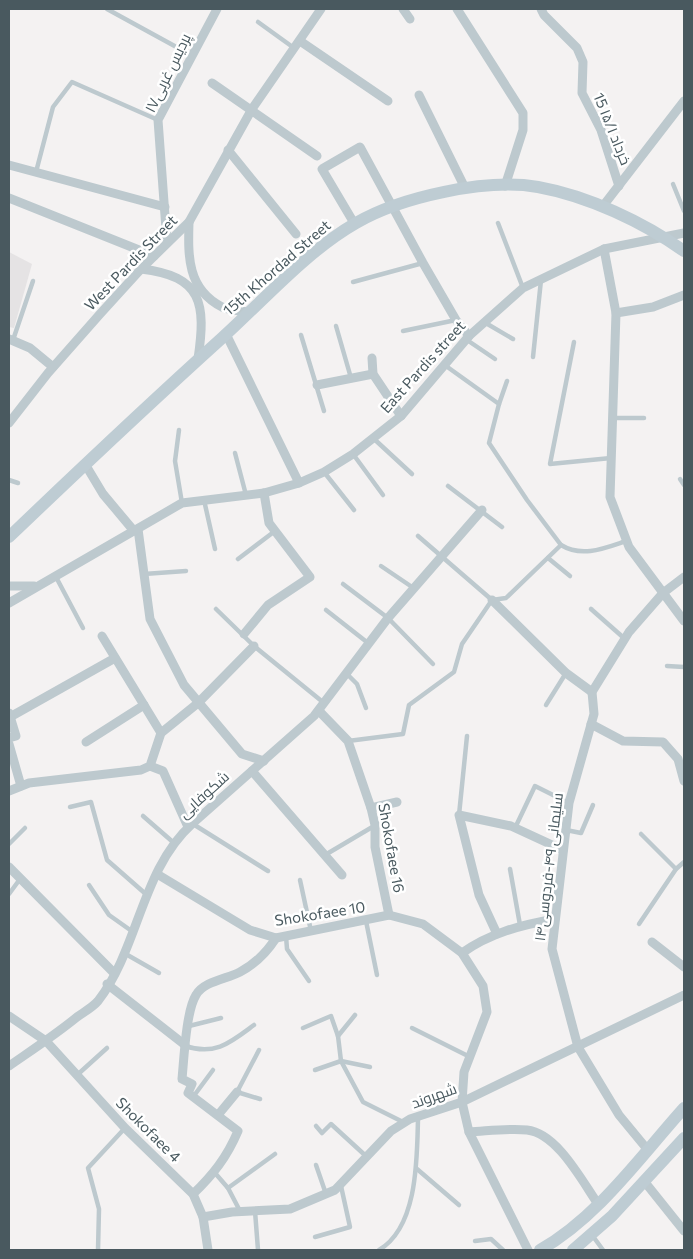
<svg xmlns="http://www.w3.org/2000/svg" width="693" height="1259" font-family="Commissioner,Cairo,sans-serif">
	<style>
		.education { fill: #e5e3e4 }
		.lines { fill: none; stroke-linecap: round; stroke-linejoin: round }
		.lane { stroke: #bdc9ce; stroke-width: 4.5 }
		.street { stroke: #bdc9ce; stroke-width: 9 }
		.secondary { stroke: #beccd3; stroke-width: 12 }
		.labels { text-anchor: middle; stroke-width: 5; stroke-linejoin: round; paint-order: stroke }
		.street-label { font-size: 15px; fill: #49595f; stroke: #fff }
	</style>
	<rect width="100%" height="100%" fill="#f4f2f2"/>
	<polygon class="education" points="9,252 32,264 14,328 9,327"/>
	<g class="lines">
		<g class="lane">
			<polyline points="107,9 191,55"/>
			<polyline points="258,22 294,48"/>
			<polyline points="36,172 53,107 72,82 158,120"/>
			<polyline points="673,184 684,211"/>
			<polyline points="498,223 523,288"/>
			<polyline points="353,282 423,263"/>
			<polyline points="484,322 513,339"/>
			<polyline points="336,326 351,378"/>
			<polyline points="403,331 456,320"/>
			<polyline points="301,335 324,411"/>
			<polyline points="13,340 33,281"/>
			<polyline points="467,340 495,359"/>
			<polyline points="574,342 550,464 611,458"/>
			<polyline points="533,357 541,280"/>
			<path d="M446,366l53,38 -10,39 38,57 34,45c21,13 44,3 65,-4"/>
			<polyline points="499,404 507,381"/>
			<polyline points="613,418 644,418"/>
			<polyline points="179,430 175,461 182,503"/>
			<polyline points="373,438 412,474"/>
			<polyline points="235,453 246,495"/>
			<polyline points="353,454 383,495"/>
			<polyline points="324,472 354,510"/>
			<polyline points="680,479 684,485"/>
			<polyline points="9,480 18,483"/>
			<polyline points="448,486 502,527"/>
			<polyline points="204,500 215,549"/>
			<polyline points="418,536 492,600 506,598 561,545"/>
			<polyline points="548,558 570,576"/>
			<polyline points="238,559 275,531"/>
			<polyline points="381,566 415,589"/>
			<polyline points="144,574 186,571"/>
			<polyline points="56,577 83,628"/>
			<polyline points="343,584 388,618 433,664"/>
			<polyline points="216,609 254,646 324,703"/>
			<polyline points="591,609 625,639"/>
			<polyline points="326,610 368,643"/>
			<polyline points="667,666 684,667"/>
			<polyline points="347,674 357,684 366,708"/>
			<polyline points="546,705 566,673"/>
			<polyline points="348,741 403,734 409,705 454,672 462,644 492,600"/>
			<polyline points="70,807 91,802 107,860 148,896"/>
			<polyline points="459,815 467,736"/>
			<polyline points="143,816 174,843"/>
			<polyline points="193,824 268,871"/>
			<polyline points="515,828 535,786 569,803"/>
			<polyline points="566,830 581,833 593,805"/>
			<polyline points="641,834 676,869"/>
			<polyline points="9,844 25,828"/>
			<polyline points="325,855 374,826"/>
			<polyline points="510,869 520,925"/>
			<polyline points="300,880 311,931"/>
			<polyline points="89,885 109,915 133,932"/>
			<polyline points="9,894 20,879"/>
			<polyline points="366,921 377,975"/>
			<polyline points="639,924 676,869 684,862"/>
			<polyline points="286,936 287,949 309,981"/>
			<polyline points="124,953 159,973"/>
			<polyline points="189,1026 221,1018"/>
			<polyline points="303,1028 331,1016 338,1036 341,1061 363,1102 403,1122"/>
			<polyline points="412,1028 470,1057"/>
			<polyline points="338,1036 355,1015"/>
			<path d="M185,1046c31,10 46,-4 69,-21"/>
			<polyline points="259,1050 237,1092 260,1099"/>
			<polyline points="315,1070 341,1061 370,1067"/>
			<polyline points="76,1076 107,1048"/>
			<polyline points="193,1097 213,1070"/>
			<polyline points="316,1126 322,1133 331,1124 367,1157"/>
			<polyline points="316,1165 326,1194"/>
			<polyline points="417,1169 459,1205"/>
			<polyline points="215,1173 228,1188 240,1211"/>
			<polyline points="228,1188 275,1154"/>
			<polyline points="255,1211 258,1250"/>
			<polyline points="592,1235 603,1250"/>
			<polyline points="315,1237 350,1227 341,1186"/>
			<polyline points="475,1241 491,1239 503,1250"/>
			<polyline points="98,1250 99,1209 88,1168 125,1128"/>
			<path d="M379,1250c39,-23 38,-92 39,-132"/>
		</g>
		<g class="street">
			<polyline points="403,9 410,19"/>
			<polyline points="457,9 523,113 523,130 505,186"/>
			<polyline points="541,9 544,15 577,48 583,62 582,93 601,130 619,186"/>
			<polyline points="300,41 388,101"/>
			<polyline points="212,83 317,156"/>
			<polyline points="419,95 465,188"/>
			<polyline points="228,150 296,234"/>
			<polyline points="9,165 165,207"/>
			<polyline points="9,198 154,256"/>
			<polyline points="603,206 684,101"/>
			<path d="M189,222c-1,34 -2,67 33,85 7,3 18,4 27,5"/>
			<polyline points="354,223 322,169 360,147 423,263 456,320 469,336"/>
			<polyline points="167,243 158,120 217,9"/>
			<polyline points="604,249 616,313 610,497 629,547 684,621"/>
			<path d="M141,269c62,7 65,35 57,90"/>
			<polyline points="616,313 653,307 684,295"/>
			<polyline points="226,334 299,483"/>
			<polyline points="9,339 30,348 53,367"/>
			<polyline points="372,358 373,374 401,416"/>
			<polyline points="317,385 373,374"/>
			<polyline points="9,423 48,373 100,314 141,269 189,222 252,109 321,9"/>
			<polyline points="85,464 103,494 134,531"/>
			<polyline points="138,529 150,619 184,685 242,754 264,761"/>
			<polyline points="9,586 34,586"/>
			<polyline points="492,600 566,673 592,692"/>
			<polyline points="9,603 182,503 264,493 299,483 324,472 353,454 401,416 469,336 523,288 604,249 684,233"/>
			<polyline points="244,634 268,605 310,577 269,523 264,493"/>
			<polyline points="102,636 161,733"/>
			<polyline points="319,711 348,741 371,808 375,825 375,847 389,915"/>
			<polyline points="10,717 115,658"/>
			<polyline points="591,724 623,741 663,742 678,759 684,781"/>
			<polyline points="9,738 16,736 9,713"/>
			<polyline points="86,742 144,705"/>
			<polyline points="9,744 21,786"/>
			<polyline points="150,766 163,771 188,827"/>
			<polyline points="252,771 342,875"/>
			<polyline points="9,791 29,783 141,770 150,766 161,733 198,703 254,646"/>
			<polyline points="371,808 397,802"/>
			<polyline points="9,867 114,973"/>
			<polyline points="157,874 250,930 276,938 389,915 423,924 462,953 483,986 487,1012 464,1072 462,1102 469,1132 528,1250"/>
			<polyline points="497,934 479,895 459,815 511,826 563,850"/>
			<polyline points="652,942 684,967"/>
			<path d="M462,953c28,-20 59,-28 93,-34"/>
			<polyline points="107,984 185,1045"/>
			<polyline points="9,1016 46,1041 125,1128 193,1194 203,1217 208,1250"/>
			<path d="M9,1066c23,-16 46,-31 68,-49 7,-5 16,-10 21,-16 41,-53 43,-131 94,-177l122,-108 74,-98 94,-108"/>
			<polyline points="218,1115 237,1092"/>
			<path d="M469,1132c19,-1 40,-4 58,-2 30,3 55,51 71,74"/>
			<polyline points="647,1149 619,1115 578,1047 552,949 569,803 594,714 592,692 629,632 663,593 684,577"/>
			<polyline points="644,1181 684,1231"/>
			<path d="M193,1194c20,-19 34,-37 45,-63l-50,-38 4,-9 -10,-5c2,-20 4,-68 14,-84 8,-14 31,-16 44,-23 15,-8 27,-20 36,-34"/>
			<polyline points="203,1217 232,1212 290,1209 335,1190 391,1131 410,1119 462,1102 684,995"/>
		</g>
		<g class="secondary">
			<path d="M9,537c70,-67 141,-134 213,-199 42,-38 85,-87 134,-115 45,-26 130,-45 182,-36 50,9 105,35 146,64"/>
			<path d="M540,1250c58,-33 100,-93 144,-142"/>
			<polyline points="573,1250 612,1216 684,1138"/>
		</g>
	</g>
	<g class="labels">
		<g class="street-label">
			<text transform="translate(168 73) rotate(-64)" y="5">پردیس غربی۱۷</text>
			<text transform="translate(612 129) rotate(68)" y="5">15 خرداد ۱۵/۱</text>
			<text transform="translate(131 263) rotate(-46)" y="5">West Pardis Street</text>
			<text transform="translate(277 268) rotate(-41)" y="5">15th Khordad Street</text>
			<text transform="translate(423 367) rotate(-48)" y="5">East Pardis street</text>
			<text transform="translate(204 795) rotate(-42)" y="5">شکوفایی</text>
			<text transform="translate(391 848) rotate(80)" y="5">Shokofaee 16</text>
			<text transform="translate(549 867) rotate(-83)" y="5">سلیمانی ۴۹-فردوسی۱۴</text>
			<text transform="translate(320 914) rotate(-9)" y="5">Shokofaee 10</text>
			<text transform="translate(434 1096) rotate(-20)" y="5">شهروند</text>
			<text transform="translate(148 1130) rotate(45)" y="5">Shokofaee 4</text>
		</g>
	</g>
	<rect width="693" height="1259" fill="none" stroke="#49595f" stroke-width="20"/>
</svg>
